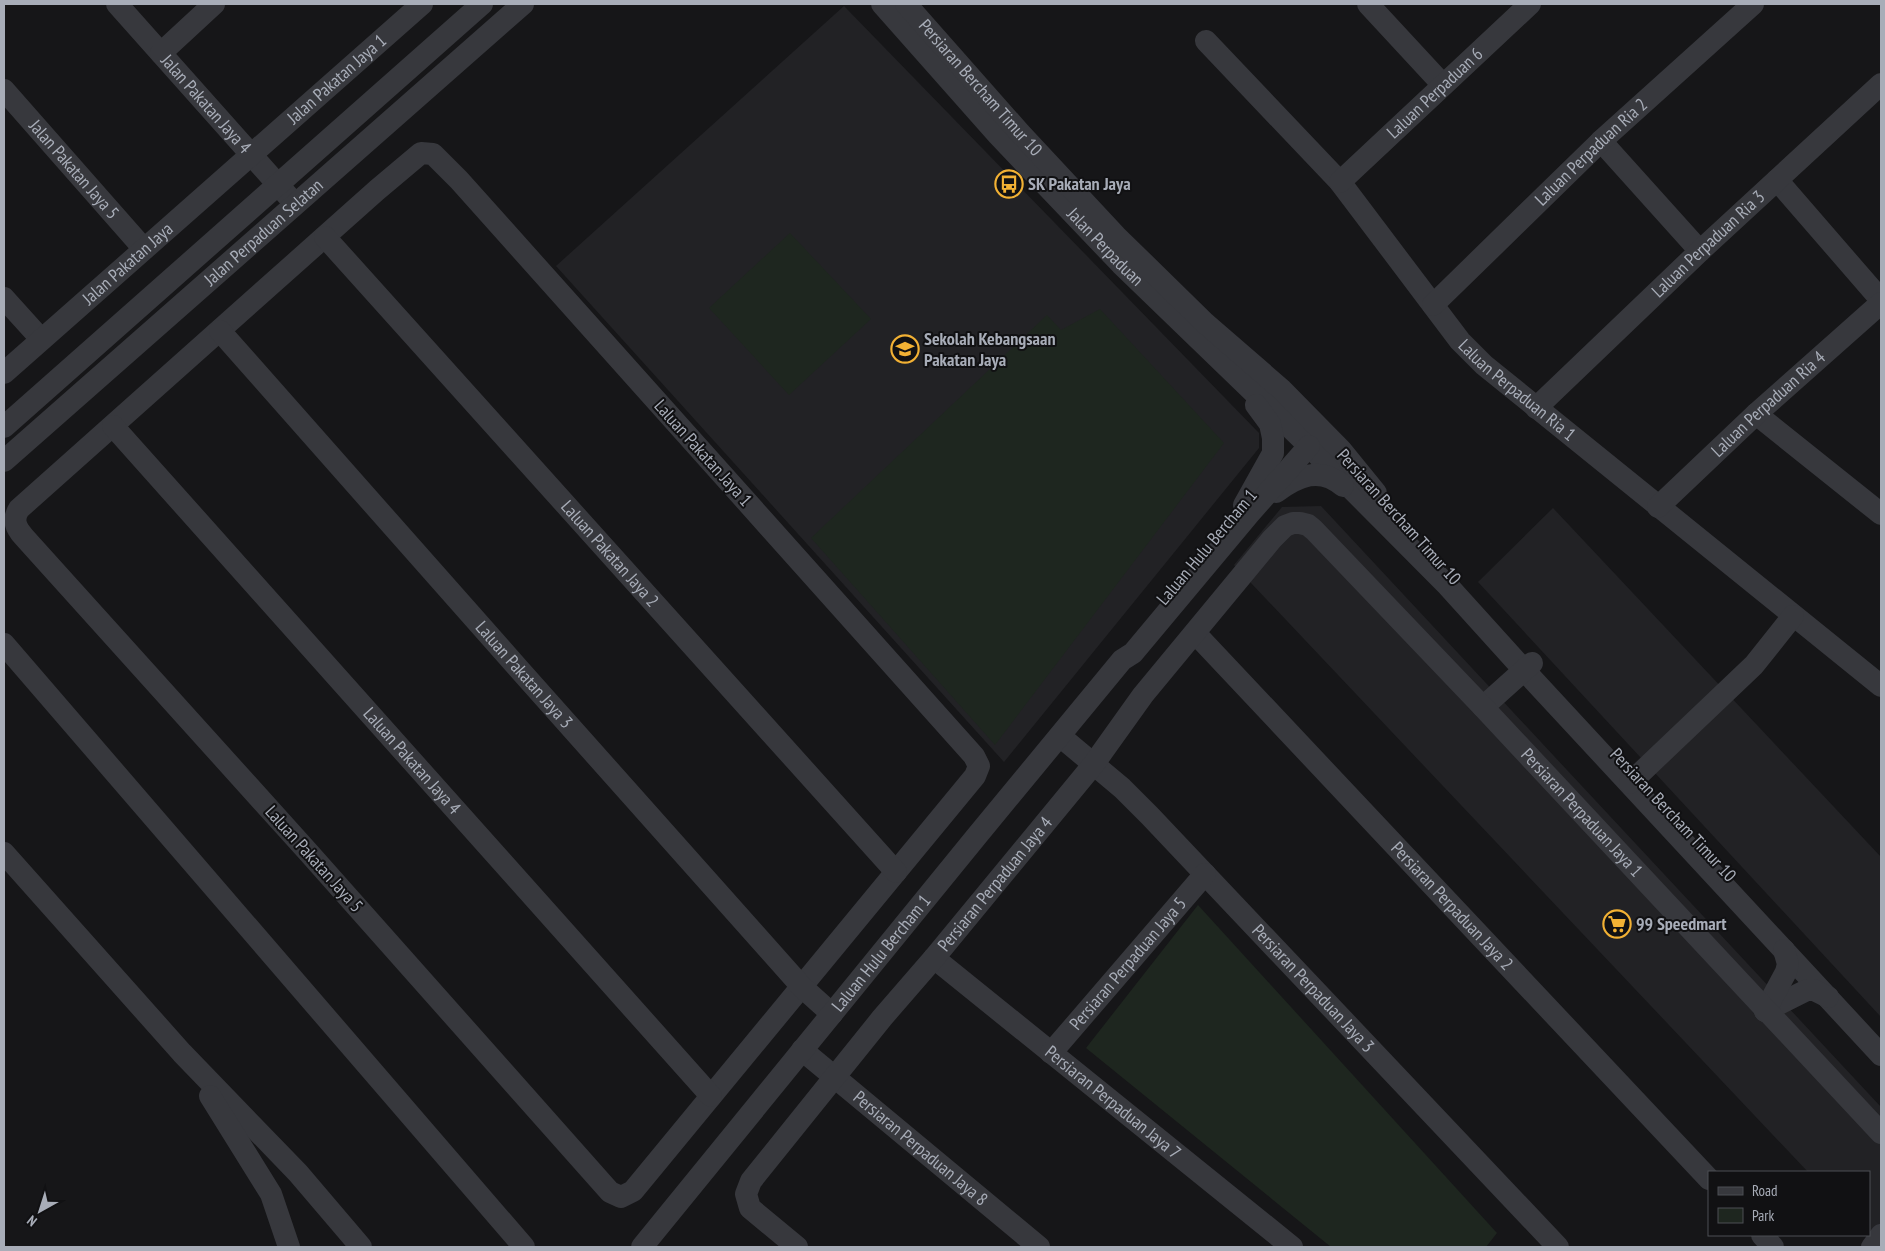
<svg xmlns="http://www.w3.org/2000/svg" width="1885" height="1251" font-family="'PT Sans Narrow',sans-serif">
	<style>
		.built { fill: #222225 }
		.green { fill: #1e261f }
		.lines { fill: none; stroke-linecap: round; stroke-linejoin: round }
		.minor { stroke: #37383d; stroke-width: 22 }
		.labels { text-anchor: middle; stroke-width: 4; stroke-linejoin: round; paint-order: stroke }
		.street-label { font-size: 18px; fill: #a8adb8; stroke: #111113 }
		.poi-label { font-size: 18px; font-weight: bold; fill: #a8adb8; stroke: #111113; text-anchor: start }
	</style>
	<rect width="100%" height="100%" fill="#161618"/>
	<g class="built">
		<polygon points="844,6 1259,433 1259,448 1004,762 556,266"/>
		<polygon points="1321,506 1881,1107 1881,1247 1879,1247 1867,1235 1869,1235 1869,1172 1808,1172 1234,565 1282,507"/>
		<polygon points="1553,508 1881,857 1881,1017 1478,582"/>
	</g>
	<g class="green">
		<polygon points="790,233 871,319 789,395 709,308"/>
		<polygon points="1100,309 1224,443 995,745 811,538 1047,315 1061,330"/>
		<polygon points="1198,905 1497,1233 1486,1247 1331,1247 1086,1048"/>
	</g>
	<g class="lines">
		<g class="minor">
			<path id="s1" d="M117,4l171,192"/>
			<path id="s2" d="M882,4l116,131 123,129 178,172 149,150 76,84 357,385"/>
			<path id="s3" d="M906,4l114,129 96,103 89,87 76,66 60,61 35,43"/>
			<polyline points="1368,4 1443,85"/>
			<path id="s4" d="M1206,41l134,141 120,159 24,24 397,321"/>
			<polyline points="161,53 214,4"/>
			<path id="s5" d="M4,90l140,159"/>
			<polyline points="1601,141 1700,251"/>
			<path d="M421,153l12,1 26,26 515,576 5,10 -4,10 -342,415 -12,6 -11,-5 -8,-9 -293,-330 -285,-316c-8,-9 -12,-17 -5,-28l358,-319z"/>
			<polyline points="1777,180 1881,300"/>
			<path id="s6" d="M1340,182l190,-178"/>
			<path id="s7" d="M325,237l571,635"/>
			<polyline points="4,298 41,339"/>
			<path id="s8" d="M1433,305l168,-164 152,-137"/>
			<path id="s9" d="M220,331l298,337 284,319 30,27"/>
			<path id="s10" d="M4,373l418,-369"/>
			<path id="s11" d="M1536,408l164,-157 181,-167"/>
			<polyline points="1756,414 1881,514"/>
			<path id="s12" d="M113,426l598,670"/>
			<polyline points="4,427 482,4"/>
			<path id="s13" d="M4,461l519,-457"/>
			<path d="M1276,492c22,-16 44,-26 67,-6"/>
			<polyline points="1244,505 1273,453 1273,438 1270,424 1256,405"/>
			<path id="s14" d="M1658,507l98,-93 125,-111"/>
			<path id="s15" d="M1195,633l514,546"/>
			<polyline points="4,644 524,1247"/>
			<polyline points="1483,707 1532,663"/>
			<path id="s16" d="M1060,736l62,52 28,28 408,431"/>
			<polyline points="1630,783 1754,665 1793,616"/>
			<polyline points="4,853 182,1053 298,1173 361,1247"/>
			<path id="s17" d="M934,958l358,289"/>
			<polyline points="1765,1011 1807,990 1814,990 1828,997"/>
			<polyline points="1765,1011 1786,972 1788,964 1784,950"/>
			<path id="s18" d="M802,1050l237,197"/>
			<path id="s19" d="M1051,1053l154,-179"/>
			<polyline points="210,1096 271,1194 289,1247"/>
			<polyline points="1762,1235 1773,1247"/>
			<path id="s20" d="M642,1247l334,-410 146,-177 11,-7 117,-140 59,-67"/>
			<path id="s21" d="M797,1247l-47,-39 -4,-14 5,-13 131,-163 52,-60 159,-193 50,-70 129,-156 13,-13 8,-3h7l8,2 6,5 169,177 398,426"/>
			<polyline points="1872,1247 1881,1235"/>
		</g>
	</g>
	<defs>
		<g id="bus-ring" transform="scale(1.4375)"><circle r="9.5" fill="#111113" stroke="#f2b134" stroke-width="1.5"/><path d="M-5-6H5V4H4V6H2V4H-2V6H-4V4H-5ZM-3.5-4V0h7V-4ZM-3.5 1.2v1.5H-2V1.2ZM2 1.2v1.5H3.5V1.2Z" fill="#f2b134"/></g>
		<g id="school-ring" transform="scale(1.4375)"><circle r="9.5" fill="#111113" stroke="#f2b134" stroke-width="1.5"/><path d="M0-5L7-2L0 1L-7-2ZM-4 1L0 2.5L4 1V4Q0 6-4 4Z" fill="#f2b134"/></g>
		<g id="supermarket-ring" transform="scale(1.4375)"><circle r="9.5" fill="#111113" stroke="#f2b134" stroke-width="1.5"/><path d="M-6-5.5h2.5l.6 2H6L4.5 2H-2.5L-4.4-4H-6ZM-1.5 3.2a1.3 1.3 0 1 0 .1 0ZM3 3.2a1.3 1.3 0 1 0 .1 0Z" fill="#f2b134"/></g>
	</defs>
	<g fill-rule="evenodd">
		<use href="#bus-ring" x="1009" y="184"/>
		<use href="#school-ring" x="905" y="349"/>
		<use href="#supermarket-ring" x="1617" y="924"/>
	</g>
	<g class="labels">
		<g class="street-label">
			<text dy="6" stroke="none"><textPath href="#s10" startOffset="444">Jalan Pakatan Jaya 1</textPath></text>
			<text dy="6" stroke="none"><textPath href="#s3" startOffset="112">Persiaran Bercham Timur 10</textPath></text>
			<text dy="6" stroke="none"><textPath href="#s6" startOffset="130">Laluan Perpaduan 6</textPath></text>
			<text dy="6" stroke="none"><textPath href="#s1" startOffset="134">Jalan Pakatan Jaya 4</textPath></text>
			<text dy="6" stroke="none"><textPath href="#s8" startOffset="220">Laluan Perpaduan Ria 2</textPath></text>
			<text dy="6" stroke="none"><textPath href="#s5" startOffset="106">Jalan Pakatan Jaya 5</textPath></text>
			<text dy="6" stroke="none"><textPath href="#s13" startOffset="346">Jalan Perpaduan Selatan</textPath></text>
			<text dy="6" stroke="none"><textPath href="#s11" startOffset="238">Laluan Perpaduan Ria 3</textPath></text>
			<text dy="6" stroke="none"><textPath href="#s2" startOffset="330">Jalan Perpaduan</textPath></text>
			<text dy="6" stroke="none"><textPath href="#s10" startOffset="165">Jalan Pakatan Jaya</textPath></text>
			<text dy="6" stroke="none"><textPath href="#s4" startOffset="469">Laluan Perpaduan Ria 1</textPath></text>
			<text dy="6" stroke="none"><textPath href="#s14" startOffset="151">Laluan Perpaduan Ria 4</textPath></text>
			<text transform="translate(703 453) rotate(48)" y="6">Laluan Pakatan Jaya 1</text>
			<text transform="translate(1399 517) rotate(48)" y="6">Persiaran Bercham Timur 10</text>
			<text transform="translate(1207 547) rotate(-50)" y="6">Laluan Hulu Bercham 1</text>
			<text dy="6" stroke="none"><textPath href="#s7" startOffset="426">Laluan Pakatan Jaya 2</textPath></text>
			<text dy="6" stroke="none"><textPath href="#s9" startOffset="459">Laluan Pakatan Jaya 3</textPath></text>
			<text dy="6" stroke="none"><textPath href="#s12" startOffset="449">Laluan Pakatan Jaya 4</textPath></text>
			<text dy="6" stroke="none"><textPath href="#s21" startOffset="1356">Persiaran Perpaduan Jaya 1</textPath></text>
			<text transform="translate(1673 815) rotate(47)" y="6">Persiaran Bercham Timur 10</text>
			<text transform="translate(314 859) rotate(48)" y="6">Laluan Pakatan Jaya 5</text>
			<text dy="6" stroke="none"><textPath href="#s21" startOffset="474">Persiaran Perpaduan Jaya 4</textPath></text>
			<text dy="6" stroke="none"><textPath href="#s15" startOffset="375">Persiaran Perpaduan Jaya 2</textPath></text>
			<text dy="6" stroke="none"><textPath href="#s20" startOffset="379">Laluan Hulu Bercham 1</textPath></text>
			<text dy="6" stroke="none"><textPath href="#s19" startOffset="118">Persiaran Perpaduan Jaya 5</textPath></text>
			<text dy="6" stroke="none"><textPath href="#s16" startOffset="358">Persiaran Perpaduan Jaya 3</textPath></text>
			<text dy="6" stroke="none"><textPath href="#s17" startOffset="230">Persiaran Perpaduan Jaya 7</textPath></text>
			<text dy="6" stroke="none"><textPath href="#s18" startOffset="154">Persiaran Perpaduan Jaya 8</textPath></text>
		</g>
		<g class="poi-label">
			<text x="1028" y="190">SK Pakatan Jaya</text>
			<text x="924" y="345">Sekolah Kebangsaan<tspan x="924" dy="21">Pakatan Jaya</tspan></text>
			<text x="1636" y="930">99 Speedmart</text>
		</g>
	</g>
	<rect width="1885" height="1251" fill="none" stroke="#a8adb8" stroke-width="10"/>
	<rect x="1708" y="1171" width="162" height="65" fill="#111113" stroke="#4d4f55"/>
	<rect x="1718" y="1187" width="25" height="8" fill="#37383d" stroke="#4d4f55"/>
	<text x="1752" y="1196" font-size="15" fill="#a8adb8">Road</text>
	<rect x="1718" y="1208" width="25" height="15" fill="#1e261f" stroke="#4d4f55"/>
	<text x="1752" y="1221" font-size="15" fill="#a8adb8">Park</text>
	<g transform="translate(40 1211) rotate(219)" stroke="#111113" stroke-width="4" paint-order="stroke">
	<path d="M0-4L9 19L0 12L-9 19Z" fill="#a8adb8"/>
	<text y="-8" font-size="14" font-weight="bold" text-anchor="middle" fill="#a8adb8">N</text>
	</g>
</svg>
